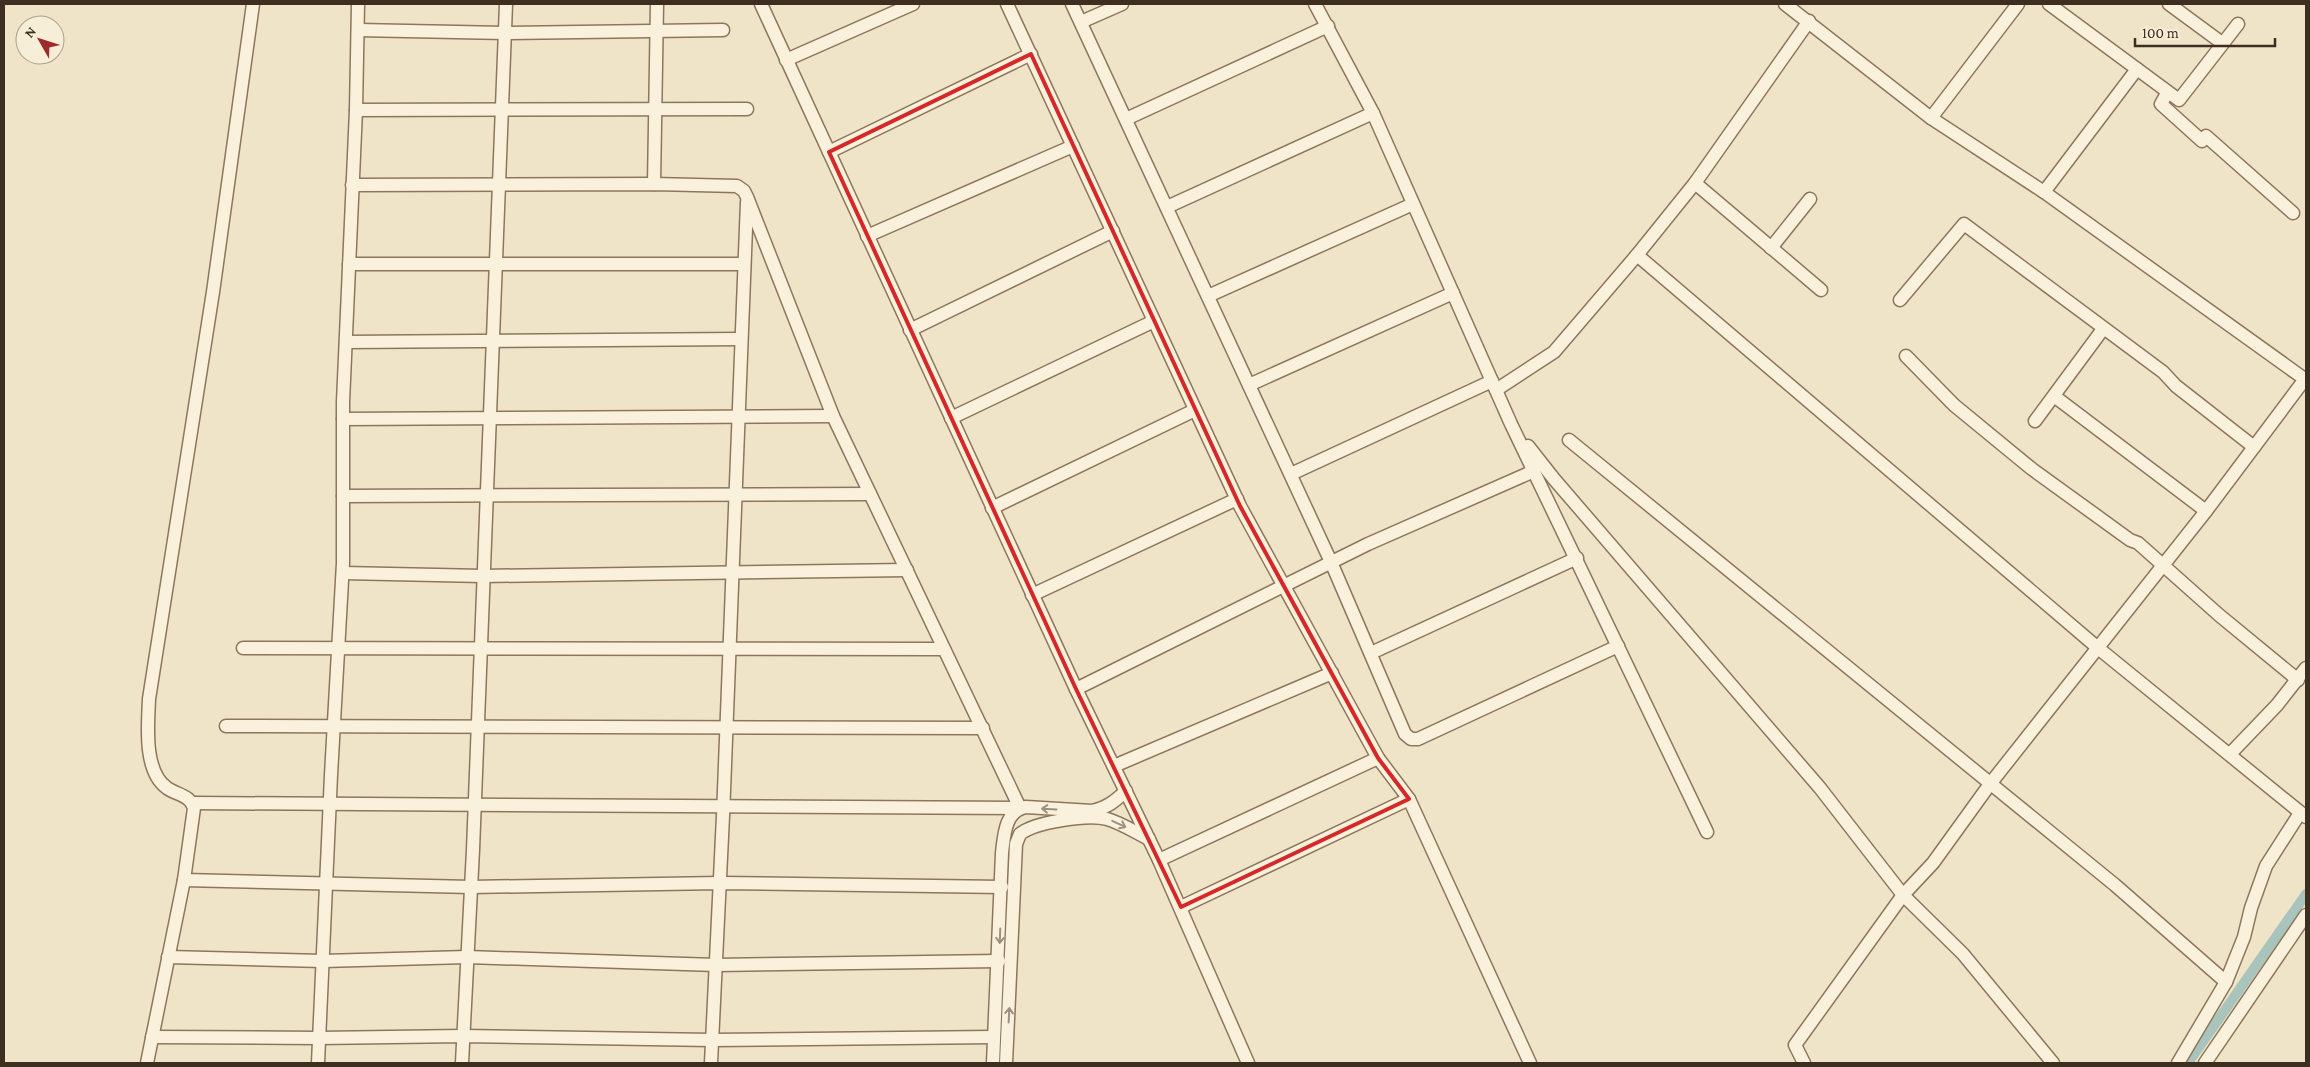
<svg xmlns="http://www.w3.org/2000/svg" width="2310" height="1067" font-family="'Crimson Pro',serif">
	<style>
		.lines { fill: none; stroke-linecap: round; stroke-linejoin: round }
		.canal { stroke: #a9c4bc; stroke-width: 10 }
		.minor-casing { stroke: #8d765c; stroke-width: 15 }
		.minor { stroke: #faf1dc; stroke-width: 12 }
		.oneway { stroke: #9c907e }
		.marked { fill: none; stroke: #d62828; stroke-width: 4; stroke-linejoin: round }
	</style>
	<rect width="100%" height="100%" fill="#f0e4c8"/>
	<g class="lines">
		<polyline class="canal" points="2188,1063 2306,894"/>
		<g class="minor-casing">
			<g id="minor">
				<polyline points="761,4 1076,689 1159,860 1248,1063"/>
				<polyline points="1007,4 1240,506 1378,758 1409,799 1530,1063"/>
				<polyline points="1072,4 1331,562 1405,734 1411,739 1418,739 1618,646"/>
				<polyline points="1315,4 1373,113 1511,424 1707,832"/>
				<polyline points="1785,4 1931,118 2044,192 2306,380"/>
				<polyline points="2049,4 2179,100 2238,24"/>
				<polyline points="2169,4 2222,43"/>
				<polyline points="1081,22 1122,4"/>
				<polyline points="358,30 505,33 723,30"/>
				<polyline points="786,60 913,4"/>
				<polyline points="2167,93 2161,104 2202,141 2206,136 2293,213"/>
				<polyline points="356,110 747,109"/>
				<polyline points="1931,118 2018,4"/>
				<polyline points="1126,119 1328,26"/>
				<polyline points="829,152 1031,54"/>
				<polyline points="1695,183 1821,290"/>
				<polyline points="654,184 657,4"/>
				<polyline points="2044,192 2137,69"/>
				<polyline points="1167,207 1373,113"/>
				<polyline points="867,236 1073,146"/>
				<polyline points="1771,248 1810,199"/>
				<polyline points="1637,255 2098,648 2306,817"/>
				<polyline points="349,264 743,264"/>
				<polyline points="1208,296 1413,204"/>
				<polyline points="1900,300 1964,224 2163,372 2176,386 2254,447"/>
				<polyline points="910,330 1113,231"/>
				<polyline points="346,342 741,339"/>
				<polyline points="1906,356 1954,405 2032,469 2130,540 2138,543 2219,615 2298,680"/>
				<polyline points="1249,385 1453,293"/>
				<polyline points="1496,390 1554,352 1637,255 1695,183 1809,21"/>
				<polyline points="2054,396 2206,511"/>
				<polyline points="951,418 1154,321"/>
				<polyline points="343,419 833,416"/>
				<polyline points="2035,421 2103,329"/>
				<polyline points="1569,440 2115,885 2226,982"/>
				<polyline points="1528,446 1554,479 1820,788 1903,895 1963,954 2053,1063"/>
				<polyline points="1291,474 1492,381"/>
				<polyline points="343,496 870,494"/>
				<polyline points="992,508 1195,410"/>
				<polyline points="343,573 483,576 907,570"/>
				<polyline points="1032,595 1237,499"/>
				<polyline points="243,648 944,649"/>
				<polyline points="1371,653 1577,558"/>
				<polyline points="1076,689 1368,544 1534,471"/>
				<polyline points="226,726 983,728"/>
				<polyline points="2230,754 2277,705 2306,668"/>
				<polyline points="1114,766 1332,673"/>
				<polyline points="193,803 1020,808 833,416 747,197 744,191 737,186 654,184 352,185"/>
				<polyline points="1159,860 1378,758"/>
				<polyline points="184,880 471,887 720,883 1002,887"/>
				<polyline points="1181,907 1409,799"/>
				<polyline points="168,957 323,961 467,957 716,965 999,961"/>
				<polyline points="152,1037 319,1038 463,1036 712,1040 994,1037"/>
				<path d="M147,1063l37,-183 10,-72c-4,-13 -17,-13 -27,-20 -24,-17 -19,-64 -18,-89l64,-407 40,-288"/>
				<polyline points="318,1063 331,775 343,563 343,402 356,110 358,4"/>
				<polyline points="462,1063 473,850 506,4"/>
				<polyline points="711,1063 723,816 747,202"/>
				<path d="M993,1063l9,-210c2,-17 3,-43 24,-46l66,4c15,-3 23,-10 34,-20"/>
				<path d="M1006,1063l10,-219 4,-10c15,-12 68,-20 87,-15 14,4 28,13 42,20"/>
				<polyline points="1804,1063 1795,1045 1903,895 1933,863 1990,784 2206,511 2305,379"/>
				<polyline points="2178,1063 2226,982 2244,937 2251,908 2266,866 2300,813"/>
				<polyline points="2205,1063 2306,915"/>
			</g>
		</g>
		<use href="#minor" class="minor"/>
	</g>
	<defs><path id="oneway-shaft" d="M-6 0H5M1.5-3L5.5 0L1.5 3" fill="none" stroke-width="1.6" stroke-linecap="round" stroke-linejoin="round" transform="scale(1.25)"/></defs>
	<g class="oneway">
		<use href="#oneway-shaft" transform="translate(1049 809) rotate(-177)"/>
		<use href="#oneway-shaft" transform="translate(1119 824) rotate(25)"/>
		<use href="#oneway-shaft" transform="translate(1000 936) rotate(92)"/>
		<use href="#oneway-shaft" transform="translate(1009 1015) rotate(-87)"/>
	</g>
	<path class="marked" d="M1031,54l209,452 138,252 31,41 -228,108 -105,-218 -247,-537z"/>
	<rect width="2310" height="1067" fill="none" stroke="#3d2e20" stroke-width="10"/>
	<g transform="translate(40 40) rotate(309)"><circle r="24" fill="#f7eed8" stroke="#ada18e"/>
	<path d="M0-4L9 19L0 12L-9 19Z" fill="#9e2a2b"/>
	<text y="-8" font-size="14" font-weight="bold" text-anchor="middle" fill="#3d2e20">N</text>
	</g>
	<path d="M2135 38v8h140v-8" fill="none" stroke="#3d2e20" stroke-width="2.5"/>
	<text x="2142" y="38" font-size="15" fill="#3d2e20" stroke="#f7eed8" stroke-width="4" paint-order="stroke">100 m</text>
</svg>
